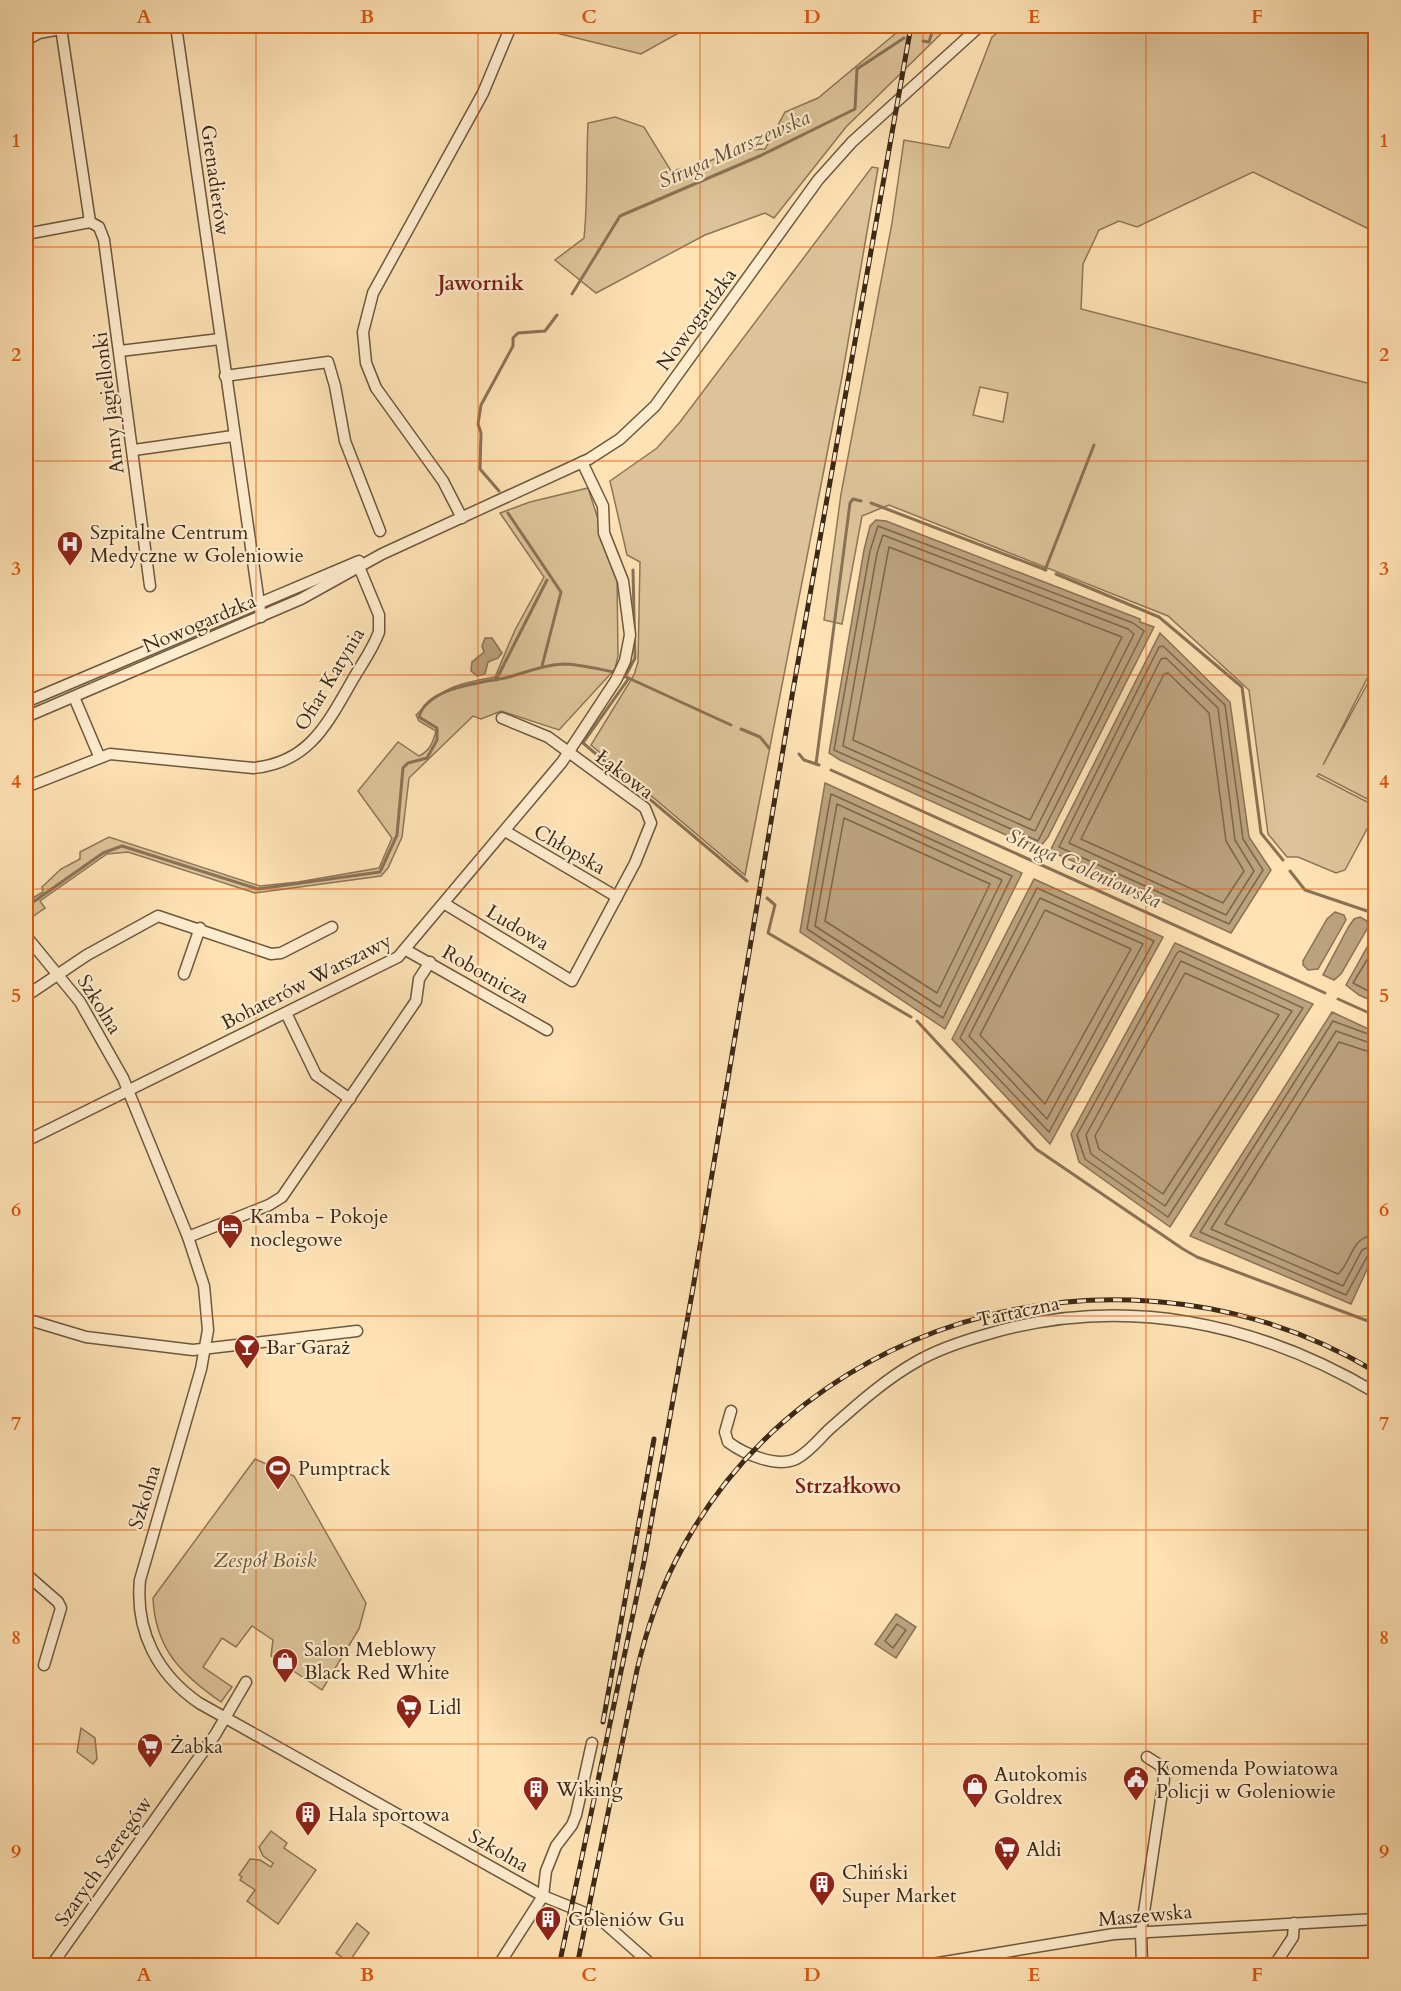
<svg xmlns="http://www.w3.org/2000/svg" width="1401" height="1991" font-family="Cardo,serif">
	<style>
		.green { fill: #ddc399; stroke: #8d7658; stroke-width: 1.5; fill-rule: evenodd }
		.water { fill: #bca37f; stroke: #897255; stroke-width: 1.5 }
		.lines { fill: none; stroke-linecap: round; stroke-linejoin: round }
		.shore { stroke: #7c664b; stroke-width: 1.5 }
		.stream { stroke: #897255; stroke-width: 3 }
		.minor-casing { stroke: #6d573e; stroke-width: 13 }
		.minor { stroke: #feecce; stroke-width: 10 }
		.rail-casing { stroke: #3d2917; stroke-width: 5 }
		.rail { stroke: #feecce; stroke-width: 3; stroke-dasharray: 9; stroke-linecap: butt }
		.grid { fill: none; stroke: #df570d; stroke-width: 1.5; stroke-opacity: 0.55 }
		.labels { text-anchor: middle; stroke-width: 4.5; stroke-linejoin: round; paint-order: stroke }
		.street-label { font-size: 20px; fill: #3d2917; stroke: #feecce }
		.poi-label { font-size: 20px; fill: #3d2917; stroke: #feecce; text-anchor: start }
		.park-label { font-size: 20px; font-style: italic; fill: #655038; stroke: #feecce }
		.water-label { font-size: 21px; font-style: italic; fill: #634e36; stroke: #feecce }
		.neighbourhood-label { font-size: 21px; font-weight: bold; fill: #7a1f14; stroke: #feecce }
		.neatline { fill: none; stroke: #df570d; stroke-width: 2 }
		.grid-label { font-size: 20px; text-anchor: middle; font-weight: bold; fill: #df570d }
	</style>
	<rect width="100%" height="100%" fill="#fee2b4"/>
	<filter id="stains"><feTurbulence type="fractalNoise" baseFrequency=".00333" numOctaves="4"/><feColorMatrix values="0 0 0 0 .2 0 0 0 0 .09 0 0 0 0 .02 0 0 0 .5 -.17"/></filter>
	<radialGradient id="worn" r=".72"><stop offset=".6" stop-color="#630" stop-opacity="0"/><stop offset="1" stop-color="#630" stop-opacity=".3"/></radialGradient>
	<g class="green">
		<polygon points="528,26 691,26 641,54"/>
		<path d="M901,26h48l-103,101 -72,91 -9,-5 -60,22 -109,58 -41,-33 29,-22c4,-38 2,-76 4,-115l27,-6 29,10 27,44 32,-7 29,-13 33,-2 20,-37 33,-14 83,-69z"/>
		<path d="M1006,26h369v206l-122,-60 -116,55 -18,-6 -20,9 -16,34 -2,45 294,76v278l-52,102 52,-95v133l-56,-29 -2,2 58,30v8l-30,56 -9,3 -38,-16h-11l-19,-23 -19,-144 -81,-74 -279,-111 -27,11 -20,108 -18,-4 17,-126 51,-271 12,-83 45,8 43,-111zM980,387l28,6 -5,29 -30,-7z"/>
		<polygon points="872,167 878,168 842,377 745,875 591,745 634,675 638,662 640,562 627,555 610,481 657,448 680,422"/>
		<path d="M588,488l29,90 1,78 -3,13 -56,61 -58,-19 -20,8 -8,-3 -64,62 -7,59 -14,31 -7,8 -126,17 -127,-41 -21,2 -67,47 5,7 -19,13v-19l17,-10 -1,-5 19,-18 19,-10v-7l29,-15 151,49 38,-4 81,-14 13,-30 -34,-47 40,-49 21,14c11,-5 14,-14 17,-25l-17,-10 -3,-6c28,-29 41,-31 79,-38l20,-47 29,-53 -44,-64 30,-11z"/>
		<path d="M255,1459l39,17 72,127 -7,26 -37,61 -51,-34 2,-16 -21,-14 -16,21 -14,-9 -19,29 29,20 -11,15c-39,-27 -66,-53 -68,-104z"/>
		<polygon points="81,1728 95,1738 97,1759 93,1764 77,1752"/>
		<polygon points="271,1831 287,1843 284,1848 316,1870 278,1924 247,1901 255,1890 240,1880 242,1877 239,1875 250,1859 260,1860 271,1867 273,1863 263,1856 259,1847"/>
		<polygon points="357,1923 369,1933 349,1962 336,1953"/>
	</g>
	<g class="water">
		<polygon points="876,520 886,521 1140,619 1140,622 1154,627 1048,837 1040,847 1035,848 840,760 829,753 864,550 870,526"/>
		<polygon points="1160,633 1230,702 1249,837 1271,870 1231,933 1050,851"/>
		<polygon points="485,638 492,638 502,653 498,658 488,662 485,674 477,676 471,671 472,662 484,652 482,646"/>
		<polygon points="825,783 1022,873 945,1029 800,932"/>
		<polygon points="1034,879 1163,937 1050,1144 952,1039"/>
		<polygon points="1335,912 1344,915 1346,920 1318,969 1308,970 1303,965 1303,961 1327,919"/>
		<polygon points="1360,917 1367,921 1368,927 1341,974 1334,980 1323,975 1349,926 1354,919"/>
		<polygon points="1375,933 1375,1002 1359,995 1346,985"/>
		<polygon points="1175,943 1313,1004 1170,1227 1079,1162 1071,1134"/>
		<polygon points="1332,1012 1375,1032 1375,1252 1351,1304 1190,1236"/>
		<polygon points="896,1614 916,1627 896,1658 875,1644"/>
	</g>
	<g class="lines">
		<g class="shore">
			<polygon points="878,526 1133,623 1144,631 1038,841 834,750 870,551"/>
			<polygon points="883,535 1128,629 1134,634 1035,831 843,746 877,553"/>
			<polygon points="889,547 1122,637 1030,820 853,740"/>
			<polygon points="1163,646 1225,705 1243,839 1263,870 1229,924 1059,847 1159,647"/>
			<polygon points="1166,658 1218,708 1235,840 1254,871 1226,915 1069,843 1161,659"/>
			<polygon points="1168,673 1209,713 1226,841 1244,871 1223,903 1081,839 1164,674"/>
			<polygon points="831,794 1012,876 943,1018 807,929"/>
			<polygon points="837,804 1002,880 940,1007 815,926"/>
			<polygon points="844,818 990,884 937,993 825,921"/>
			<polygon points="1037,888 1154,941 1049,1132 960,1038"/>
			<polygon points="1040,898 1143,944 1047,1119 969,1036"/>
			<polygon points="1045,910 1131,949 1045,1104 980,1035"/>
			<polyline points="1376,945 1353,983 1376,995"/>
			<polygon points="1180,951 1303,1008 1168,1217 1085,1159 1077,1135 1177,953"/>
			<polygon points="1181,961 1292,1011 1165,1206 1091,1154 1086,1135"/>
			<polygon points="1185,973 1279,1015 1163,1194 1099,1149 1095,1136"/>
			<polyline points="1376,1037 1333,1021 1200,1232 1346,1295 1368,1255 1376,1252"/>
			<polyline points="1376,1045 1336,1031 1211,1229 1343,1286 1362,1250 1376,1244"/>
			<path d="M1376,1054l-37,-12 -114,182 113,50c15,-13 12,-38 38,-39"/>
			<polygon points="897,1624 906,1630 893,1648 885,1641"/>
		</g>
		<g class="stream">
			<polyline points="923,41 929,42 934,26"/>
			<polyline points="572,294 620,216 762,155 855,109 857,69 904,38"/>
			<polyline points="499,491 480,469 481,433 478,424 481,405 513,346 513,338 518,333 545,331 557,315"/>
			<polyline points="871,503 1046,570"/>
			<polyline points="508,513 561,592 542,666"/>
			<polyline points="1045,570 1094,445"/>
			<polyline points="1056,574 1159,617 1242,687 1261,833 1283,860"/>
			<polyline points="624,676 731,725"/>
			<polyline points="625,677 635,658 633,570"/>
			<polyline points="629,678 583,743 747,881"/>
			<polyline points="496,680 547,580"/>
			<polyline points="741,729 760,737 769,748"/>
			<polyline points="799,754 804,760 819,765"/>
			<polyline points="816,764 850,503 853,499 861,501"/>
			<polyline points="831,770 1325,993"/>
			<polyline points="1290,871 1305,890 1373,913"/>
			<polyline points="767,898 775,905 768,933 911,1017"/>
			<path d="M26,907l77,-54 19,-7 136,43 122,-17 17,-37 6,-67 5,-5 19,-5 10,-18v-12l-18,-11c8,-31 65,-34 90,-40 18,-5 34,-12 54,-13 16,0 35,5 51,8"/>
			<polyline points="1338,999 1376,1016"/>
			<polyline points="917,1021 1036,1149 1183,1249 1197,1257 1376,1324"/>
		</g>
		<g class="minor-casing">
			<g id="minor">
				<polyline points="176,26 261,617"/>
				<polyline points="61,28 90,222 99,227 104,240 150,586"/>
				<polyline points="26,40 39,33 76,26"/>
				<polyline points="26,234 90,222"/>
				<polyline points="120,351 220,339"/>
				<polyline points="225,376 328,362 335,386 345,441 380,531"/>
				<polyline points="134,450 233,436"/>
				<polyline points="462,518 443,481 376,388 366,363 363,332 373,293 483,93 511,26"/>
				<polyline points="74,697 99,756"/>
				<polyline points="26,702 359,561"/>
				<polyline points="26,717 301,599 382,554 589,459 620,439 655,406 818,180 852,142 980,26"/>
				<path d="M26,787l84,-33 143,14c56,-5 74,-44 99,-87 9,-16 21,-32 27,-49v-17l-22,-53"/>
				<polyline points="505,831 617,897"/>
				<polyline points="445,904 572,981 635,863 651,823 645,808 548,737 502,718"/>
				<path d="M26,936l54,66 43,76 65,159 16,49 4,44 -7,39 -61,211c-5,51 17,94 59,123l344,193 57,23 53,47"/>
				<polyline points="406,950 547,1030"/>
				<polyline points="184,974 200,928"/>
				<polyline points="26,996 87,955 158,916 271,954 281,953 332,927"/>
				<polyline points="286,1013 316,1075 350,1099"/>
				<polyline points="26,1141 398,957 562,762 616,680 625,661 630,635 623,581 604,533 603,506 582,462"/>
				<polyline points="188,1237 269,1205 282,1197 416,1001 419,979 430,962"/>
				<polyline points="26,1319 86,1337 193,1350 357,1331"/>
				<path d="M731,1411l-6,21 3,10c16,12 49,26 68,17 15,-8 25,-23 37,-33 26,-23 53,-47 83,-64 22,-13 47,-21 72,-28 135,-40 269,-12 388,59"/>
				<polyline points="26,1574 58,1602 61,1608 44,1665"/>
				<polyline points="51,1966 215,1735 246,1682"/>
				<polyline points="498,1966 543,1896 546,1871 556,1846 572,1825 576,1815 592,1743"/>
				<polyline points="920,1966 1114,1934 1376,1919"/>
				<polyline points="1142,1966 1141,1932 1164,1779 1161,1766 1147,1757"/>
				<polyline points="1274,1966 1293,1937 1294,1923"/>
			</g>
		</g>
		<use href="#minor" class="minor"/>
		<g class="rail-casing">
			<g id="rail">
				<polyline points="603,1722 654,1439"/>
				<polyline points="559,1966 644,1562 693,1288 792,696 911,26"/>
				<path d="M577,1966l60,-296c9,-38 21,-75 39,-110 130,-254 460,-333 700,-188"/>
			</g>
		</g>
		<use href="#rail" class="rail"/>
	</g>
	<path class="grid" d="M256,26v1940M478,26v1940M700,26v1940M923,26v1940M1146,26v1940M26,247h1350M26,461h1350M26,675h1350M26,889h1350M26,1102h1350M26,1316h1350M26,1530h1350M26,1744h1350"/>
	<defs>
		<g id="hospital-pin" transform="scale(1.35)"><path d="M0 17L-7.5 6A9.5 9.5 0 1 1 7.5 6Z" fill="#8f2418" stroke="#feecce"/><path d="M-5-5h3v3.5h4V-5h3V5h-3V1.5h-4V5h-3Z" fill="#fff"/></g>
		<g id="hotel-pin" transform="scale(1.35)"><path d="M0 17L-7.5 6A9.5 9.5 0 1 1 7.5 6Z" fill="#8f2418" stroke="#feecce"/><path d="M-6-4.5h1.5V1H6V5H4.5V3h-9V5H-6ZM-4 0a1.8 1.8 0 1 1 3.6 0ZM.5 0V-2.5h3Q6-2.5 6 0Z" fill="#fff"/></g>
		<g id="bar-pin" transform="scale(1.35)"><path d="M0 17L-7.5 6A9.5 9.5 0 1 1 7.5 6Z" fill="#8f2418" stroke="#feecce"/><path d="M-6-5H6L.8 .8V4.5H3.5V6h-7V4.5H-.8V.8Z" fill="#fff"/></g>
		<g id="stadium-pin" transform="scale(1.35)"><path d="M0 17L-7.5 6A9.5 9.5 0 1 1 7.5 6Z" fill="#8f2418" stroke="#feecce"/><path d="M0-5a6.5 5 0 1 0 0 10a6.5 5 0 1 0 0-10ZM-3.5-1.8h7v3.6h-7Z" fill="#fff"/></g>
		<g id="shop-pin" transform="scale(1.35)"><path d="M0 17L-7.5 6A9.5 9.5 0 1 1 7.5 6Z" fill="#8f2418" stroke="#feecce"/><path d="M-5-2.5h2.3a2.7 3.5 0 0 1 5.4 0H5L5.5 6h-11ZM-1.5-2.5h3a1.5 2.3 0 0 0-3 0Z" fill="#fff"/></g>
		<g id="supermarket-pin" transform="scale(1.35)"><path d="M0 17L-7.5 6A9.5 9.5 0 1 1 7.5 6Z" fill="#8f2418" stroke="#feecce"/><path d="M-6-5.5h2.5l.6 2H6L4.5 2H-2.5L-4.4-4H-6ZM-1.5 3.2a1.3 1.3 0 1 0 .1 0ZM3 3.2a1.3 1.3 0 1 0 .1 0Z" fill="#fff"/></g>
		<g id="civic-pin" transform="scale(1.35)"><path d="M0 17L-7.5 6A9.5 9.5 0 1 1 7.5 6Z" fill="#8f2418" stroke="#feecce"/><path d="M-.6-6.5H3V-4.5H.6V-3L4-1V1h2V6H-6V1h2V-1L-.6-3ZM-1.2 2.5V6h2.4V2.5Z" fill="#fff"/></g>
		<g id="building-pin" transform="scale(1.35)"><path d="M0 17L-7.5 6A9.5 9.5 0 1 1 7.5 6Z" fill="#8f2418" stroke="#feecce"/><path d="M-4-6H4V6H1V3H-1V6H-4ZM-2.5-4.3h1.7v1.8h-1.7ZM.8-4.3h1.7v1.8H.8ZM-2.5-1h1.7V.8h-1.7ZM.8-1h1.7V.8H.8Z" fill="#fff"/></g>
	</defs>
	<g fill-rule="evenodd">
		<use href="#hospital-pin" x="70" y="544"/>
		<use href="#hotel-pin" x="230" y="1227"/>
		<use href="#bar-pin" x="247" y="1347"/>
		<use href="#stadium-pin" x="278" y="1468"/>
		<use href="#shop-pin" x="285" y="1661"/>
		<use href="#supermarket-pin" x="409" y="1707"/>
		<use href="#supermarket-pin" x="150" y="1746"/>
		<use href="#civic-pin" x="1136" y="1779"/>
		<use href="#shop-pin" x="975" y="1786"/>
		<use href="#building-pin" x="536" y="1789"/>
		<use href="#building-pin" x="308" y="1814"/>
		<use href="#supermarket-pin" x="1007" y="1849"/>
		<use href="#building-pin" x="822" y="1884"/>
		<use href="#building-pin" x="548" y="1919"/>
	</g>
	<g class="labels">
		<g class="street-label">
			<text transform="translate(216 180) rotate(82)" y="7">Grenadierów</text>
			<text transform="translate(696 319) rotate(-54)" y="7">Nowogardzka</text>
			<text transform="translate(108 403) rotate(-97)" y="7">Anny Jagiellonki</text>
			<text transform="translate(199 623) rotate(-23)" y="7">Nowogardzka</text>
			<text transform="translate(329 679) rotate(-59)" y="7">Ofiar Katynia</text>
			<text transform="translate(625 774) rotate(37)" y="7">Łąkowa</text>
			<text transform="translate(570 849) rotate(30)" y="7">Chłopska</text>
			<text transform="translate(518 927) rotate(31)" y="7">Ludowa</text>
			<text transform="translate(486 974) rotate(30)" y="7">Robotnicza</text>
			<text transform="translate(306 981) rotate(-27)" y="7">Bohaterów Warszawy</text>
			<text transform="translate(100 1004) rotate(58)" y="7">Szkolna</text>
			<text transform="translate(1018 1311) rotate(-12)" y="7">Tartaczna</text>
			<text transform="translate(144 1497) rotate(-73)" y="7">Szkolna</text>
			<text transform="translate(499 1850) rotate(30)" y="7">Szkolna</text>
			<text transform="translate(103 1861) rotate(-55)" y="7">Szarych Szeregów</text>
			<text transform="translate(1145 1915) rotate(-5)" y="7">Maszewska</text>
		</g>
		<g class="poi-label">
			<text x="90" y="539">Szpitalne Centrum<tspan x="90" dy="23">Medyczne w Goleniowie</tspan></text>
			<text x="250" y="1223">Kamba - Pokoje<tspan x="250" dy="23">noclegowe</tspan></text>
			<text x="266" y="1354">Bar Garaż</text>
			<text x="298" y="1475">Pumptrack</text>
			<text x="304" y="1656">Salon Meblowy<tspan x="304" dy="23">Black Red White</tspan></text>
			<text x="428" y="1714">Lidl</text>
			<text x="170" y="1753">Żabka</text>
			<text x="1156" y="1775">Komenda Powiatowa<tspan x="1156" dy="23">Policji w Goleniowie</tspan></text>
			<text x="994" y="1781">Autokomis<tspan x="994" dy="23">Goldrex</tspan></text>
			<text x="556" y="1796">Wiking</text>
			<text x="328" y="1821">Hala sportowa</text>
			<text x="1026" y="1856">Aldi</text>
			<text x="842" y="1879">Chiński<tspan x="842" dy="23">Super Market</tspan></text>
			<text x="568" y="1926">Goleniów Gu</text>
		</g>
		<g class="park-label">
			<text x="265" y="1567">Zespół Boisk</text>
		</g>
		<g class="water-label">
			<text transform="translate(734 149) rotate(-24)" y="7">Struga Marszewska</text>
			<text transform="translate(1084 868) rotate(24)" y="7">Struga Goleniowska</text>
		</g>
		<g class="neighbourhood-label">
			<text x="481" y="290">Jawornik</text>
			<text x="848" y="1493">Strzałkowo</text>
		</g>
	</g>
	<rect width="1401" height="1991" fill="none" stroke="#fee2b4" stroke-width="66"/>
	<rect x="33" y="33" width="1335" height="1925" class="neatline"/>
	<g class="grid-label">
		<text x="144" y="23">A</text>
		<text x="367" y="23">B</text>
		<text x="589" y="23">C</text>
		<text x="812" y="23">D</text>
		<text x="1034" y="23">E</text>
		<text x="1257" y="23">F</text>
		<text x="16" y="147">1</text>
		<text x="1384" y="147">1</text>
		<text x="16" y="361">2</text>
		<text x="1384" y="361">2</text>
		<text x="16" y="575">3</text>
		<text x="1384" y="575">3</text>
		<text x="16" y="788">4</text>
		<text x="1384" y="788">4</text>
		<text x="16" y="1002">5</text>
		<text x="1384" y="1002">5</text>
		<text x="16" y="1216">6</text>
		<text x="1384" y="1216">6</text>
		<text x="16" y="1430">7</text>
		<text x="1384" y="1430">7</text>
		<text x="16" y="1644">8</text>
		<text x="1384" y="1644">8</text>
		<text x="16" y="1858">9</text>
		<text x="1384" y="1858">9</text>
		<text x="144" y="1981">A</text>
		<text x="367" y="1981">B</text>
		<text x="589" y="1981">C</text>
		<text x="812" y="1981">D</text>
		<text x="1034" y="1981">E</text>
		<text x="1257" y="1981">F</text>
	</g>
	<rect width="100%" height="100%" filter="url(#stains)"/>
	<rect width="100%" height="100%" fill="url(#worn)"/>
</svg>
